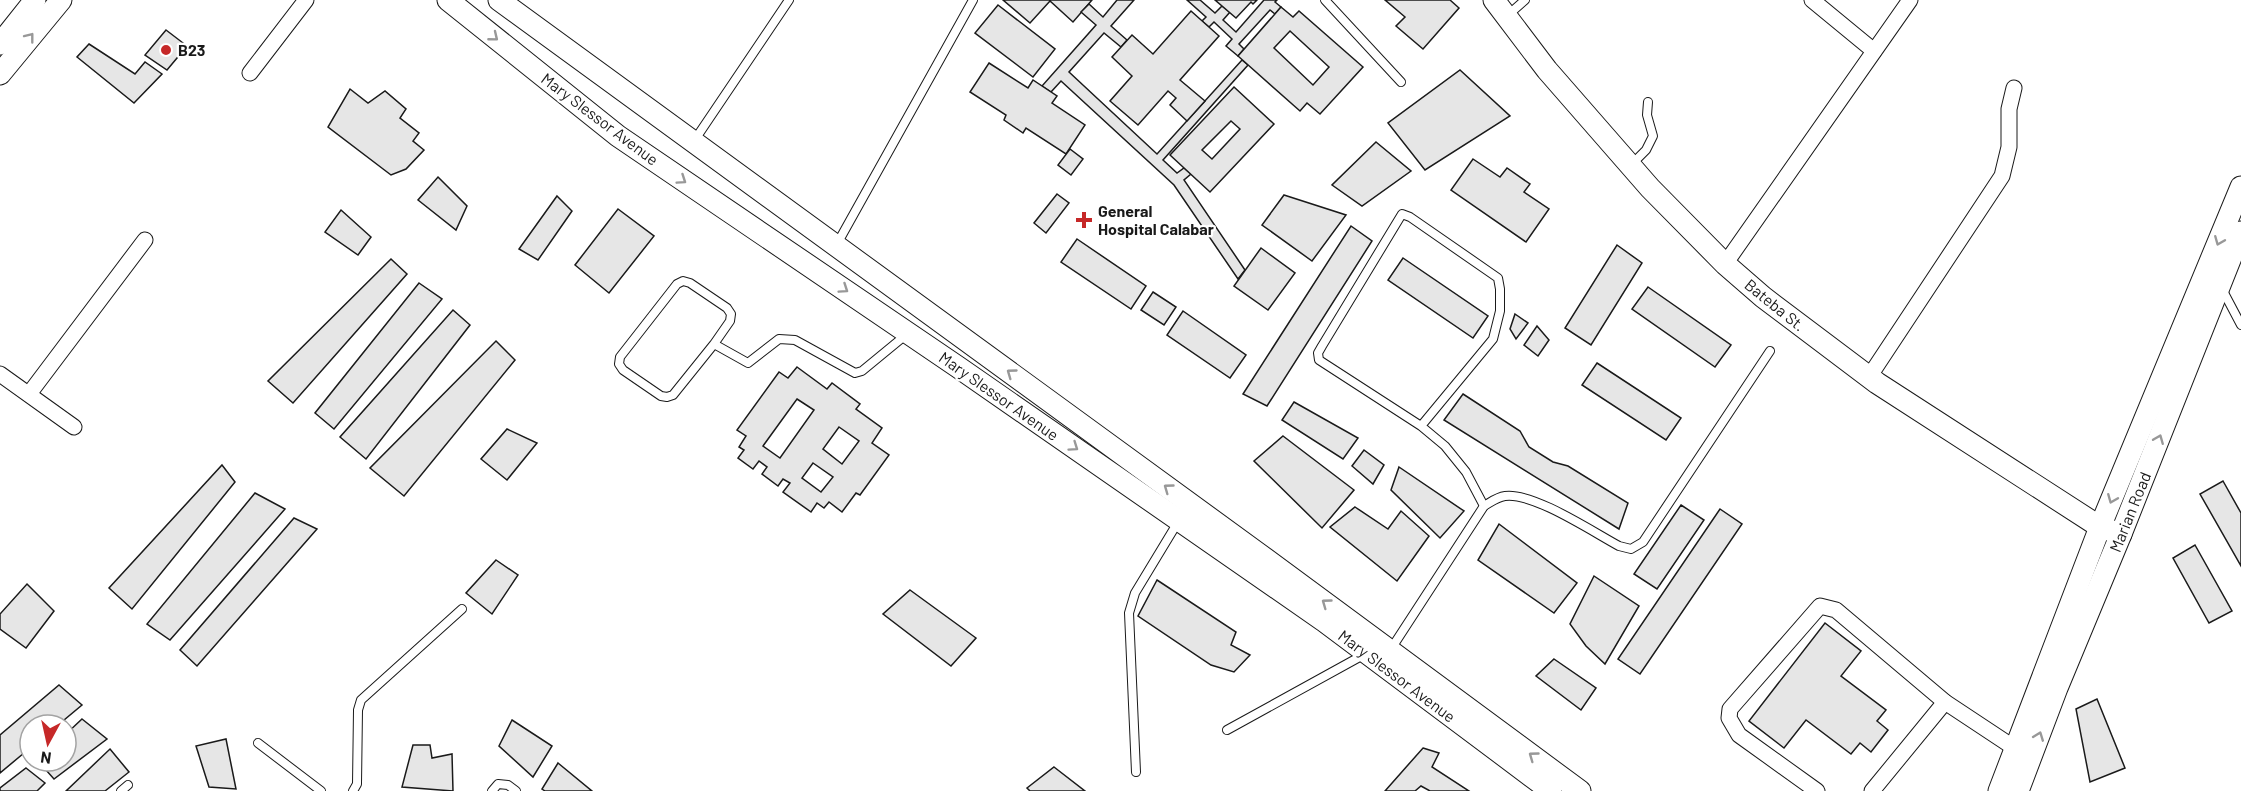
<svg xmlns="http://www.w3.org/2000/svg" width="2241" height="791" font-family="Barlow,sans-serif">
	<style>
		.building { fill: #e6e6e6; stroke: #1a1a1a; stroke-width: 1.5; fill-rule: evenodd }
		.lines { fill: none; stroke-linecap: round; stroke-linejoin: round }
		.lane-casing { stroke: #1a1a1a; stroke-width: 10 }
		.street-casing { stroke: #1a1a1a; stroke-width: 17 }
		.secondary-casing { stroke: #1a1a1a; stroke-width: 23 }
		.lane { stroke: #fff; stroke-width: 8 }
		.street { stroke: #fff; stroke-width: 15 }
		.secondary { stroke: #fff; stroke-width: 21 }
		.oneway { stroke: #989898 }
		.poi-dot { fill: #c62828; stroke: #fff; stroke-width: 2 }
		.labels { text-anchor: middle; stroke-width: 4.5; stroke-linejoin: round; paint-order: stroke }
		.poi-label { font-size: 16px; font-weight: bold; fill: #1a1a1a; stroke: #fff; text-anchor: start }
		.street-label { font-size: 16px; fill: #1a1a1a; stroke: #fff }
	</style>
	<rect width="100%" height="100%" fill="#fff"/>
	<g class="building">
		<polygon points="1003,0 1092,0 1073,22 1050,1 1030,23"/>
		<polygon points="1117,0 1134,0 1111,26 1127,40 1121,47 1104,33 1069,72 1157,154 1242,60 1248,65 1163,160 1177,173 1184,168 1191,174 1184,180 1245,270 1238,279 1174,185 1061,81 1051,92 1042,86 1096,25 1081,12 1089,4 1103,17"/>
		<polygon points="1187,0 1200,0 1215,13 1222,6 1230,12 1223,20 1236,32 1264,0 1277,0 1275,2 1281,7 1275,14 1270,10 1239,44 1244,49 1238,56 1226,46 1232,39 1214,22 1209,27 1202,21 1206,17"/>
		<polygon points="1215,0 1257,0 1253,4 1251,2 1236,18"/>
		<polygon points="1385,0 1450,0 1459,8 1423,49 1396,26 1405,17"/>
		<polygon points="998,5 1055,49 1033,77 975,33"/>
		<path d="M1281,7l12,10 6,-6 64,56 -43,47 -13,-11 -7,8 -62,-55zM1290,31l39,36 -16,18 -39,-37z"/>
		<polygon points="1191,11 1219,36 1180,80 1205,101 1187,121 1170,105 1176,98 1168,91 1138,125 1110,101 1132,76 1112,57 1132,35 1153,54"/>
		<polygon points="166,30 187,46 167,70 145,55"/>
		<polygon points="89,44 135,74 145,62 162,74 134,103 77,57"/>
		<polygon points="989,63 1028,88 1033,80 1057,96 1052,103 1085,125 1066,154 1026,128 1023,133 1004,120 1006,115 970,92"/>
		<polygon points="1460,70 1510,116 1425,170 1388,123"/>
		<path d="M1234,87l40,37 -64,68 -40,-37zM1231,121l9,8 -28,30 -10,-9z"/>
		<polygon points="350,89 368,103 385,91 406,109 400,118 419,133 413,141 424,150 406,169 391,175 328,127"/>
		<polygon points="1376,142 1411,171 1362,206 1332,185"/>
		<polygon points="1070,149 1083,159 1071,175 1058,165"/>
		<polygon points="1473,159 1500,177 1507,168 1530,184 1524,192 1549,209 1526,242 1451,190"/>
		<polygon points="438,177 467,206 456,230 418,200"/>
		<polygon points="1057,194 1069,203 1046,233 1034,223"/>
		<polygon points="1284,195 1346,215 1312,261 1262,225"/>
		<polygon points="557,196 572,211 538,260 519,249"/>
		<polygon points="618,209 654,236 609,293 575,265"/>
		<polygon points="341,210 371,237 358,255 325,232"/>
		<polygon points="1351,226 1372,241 1267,406 1243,394"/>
		<polygon points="1077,239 1146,286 1131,309 1061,262"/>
		<polygon points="1617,245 1642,263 1591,345 1565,328"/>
		<polygon points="1261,248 1295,273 1268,310 1234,286"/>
		<polygon points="1403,258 1488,316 1473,338 1388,280"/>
		<polygon points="391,259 407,274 293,403 268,381"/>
		<polygon points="419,283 442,299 334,429 315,413"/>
		<polygon points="1648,287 1731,345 1715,367 1632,309"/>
		<polygon points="1153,292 1176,307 1164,325 1141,310"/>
		<polygon points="453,310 470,325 366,459 340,437"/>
		<polygon points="1183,311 1246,355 1230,378 1167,335"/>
		<polygon points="1515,314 1528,323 1516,339 1510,329"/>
		<polygon points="1537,326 1549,340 1538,356 1524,345"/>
		<polygon points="496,341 515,360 404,496 370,468"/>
		<polygon points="1597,363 1681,418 1666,440 1582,385"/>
		<path d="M797,367l30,22 5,-6 28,21 -4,5 26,19 -10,15 17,12 -29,40 -4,-2 -14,19 -13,-10 -5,6 -7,-5 -6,9 -28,-20 7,-9 -7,-4 -5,7 -16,-12 5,-7 -8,-6 -6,8 -15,-11 6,-8 -5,-3 7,-11 -9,-6 42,-58 9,6zM797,399l17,11 -34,48 -17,-12zM839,427l20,14 -17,23 -19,-15zM813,463l20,14 -12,15 -19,-14z"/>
		<polygon points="1463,394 1520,431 1529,447 1553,462 1568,466 1628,503 1619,529 1444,420"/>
		<polygon points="1294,402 1358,438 1343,459 1282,420"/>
		<polygon points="507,429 537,443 507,480 481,459"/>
		<polygon points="1283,436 1354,490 1322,528 1254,461"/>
		<polygon points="1364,450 1384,465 1373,484 1352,466"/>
		<polygon points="222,465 235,482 132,609 109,588"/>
		<polygon points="1399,467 1464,511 1440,538 1391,490"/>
		<polygon points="2223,481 2241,513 2241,566 2200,494"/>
		<polygon points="255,493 285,509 170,640 147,624"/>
		<polygon points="1681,505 1704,520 1657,589 1634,574"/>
		<polygon points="1355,507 1388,529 1401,511 1429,536 1397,581 1330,527"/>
		<polygon points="1720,509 1742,524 1640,674 1618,659"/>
		<polygon points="294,518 317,529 197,666 180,650"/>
		<polygon points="1499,524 1577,583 1554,613 1478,560"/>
		<polygon points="2195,545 2232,611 2209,623 2173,558"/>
		<polygon points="496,560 518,575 492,614 466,593"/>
		<polygon points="1594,576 1639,606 1605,664 1586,646 1570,624"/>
		<polygon points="1157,580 1236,632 1231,645 1250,655 1234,672 1211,665 1138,616"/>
		<polygon points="27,584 54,611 26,648 0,629 0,614"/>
		<polygon points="910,590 976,638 951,666 883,614"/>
		<polygon points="1825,623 1861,651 1841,676 1886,710 1877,721 1888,730 1871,752 1860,743 1851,754 1806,720 1784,748 1749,721"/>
		<polygon points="1554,659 1596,688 1581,710 1536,676"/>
		<polygon points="59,685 82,705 58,725 30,725 30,748 0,773 0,735"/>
		<polygon points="2097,699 2125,768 2090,782 2076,709"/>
		<polygon points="82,719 107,739 54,779 38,761 66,761 66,734"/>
		<polygon points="512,720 552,746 533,777 499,746"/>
		<polygon points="226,739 236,789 209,787 196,746"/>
		<polygon points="413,745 430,745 432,758 452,754 453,791 402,787"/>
		<polygon points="1423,748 1439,753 1432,767 1469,791 1430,791 1421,786 1415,791 1385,791"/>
		<polygon points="110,749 129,772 105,791 66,791"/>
		<polygon points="558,763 592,791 545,791 542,789"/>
		<polygon points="1054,767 1085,791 1030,791 1027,788"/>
		<polygon points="26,768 45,783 37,791 0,791 0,788"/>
	</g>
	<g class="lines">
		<g class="lane-casing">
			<g id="lane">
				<polyline points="1325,0 1401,82"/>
				<polyline points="1508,15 1525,0"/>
				<polyline points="694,141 789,0"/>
				<polyline points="1631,165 1646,150 1653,136 1647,115 1648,102"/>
				<polyline points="837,244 973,0"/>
				<polyline points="2222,289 2241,325"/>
				<polyline points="714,344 730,321 731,314 727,308 690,283 683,281 677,284 620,357 619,364 623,370 661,396 667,397 673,395 714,344 748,363 779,339 795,340 855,373 862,371 907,334"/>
				<polyline points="1421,426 1493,339 1500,311 1500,289 1498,278 1410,217 1402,214 1322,346 1318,353 1319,360 1421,426 1445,446 1466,472 1484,506"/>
				<path d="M1391,649l93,-143c7,-4 13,-9 21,-10 28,-4 88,36 114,50l12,3 12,-7 127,-191"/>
				<polyline points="1227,730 1365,654"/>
				<polyline points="258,743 321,791"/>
				<polyline points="1136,772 1129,613 1135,593 1178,522"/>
				<polyline points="121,791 128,785"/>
				<polyline points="353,791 357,784 358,710 361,700 462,609"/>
				<polyline points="492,791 498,784 508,785 516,791"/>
			</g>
		</g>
		<g class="street-casing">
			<g id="street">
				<polyline points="1812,0 1874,51"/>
				<polyline points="250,73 306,0"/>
				<polyline points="1725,264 1910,0"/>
				<polyline points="0,374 74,427"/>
				<polyline points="1869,377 2002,176 2009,147 2009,109 2014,88"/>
				<polyline points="29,394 145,240"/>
				<polyline points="1817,791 1739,735 1729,718 1730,709 1820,606 1836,610 1945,702 2016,749"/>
				<polyline points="1872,791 1945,702"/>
			</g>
		</g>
		<g class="secondary-casing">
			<g id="secondary">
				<polyline points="448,0 618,136 958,367 1324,621 1551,791"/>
				<polyline points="499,0 1259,554 1580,791"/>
				<polyline points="1494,0 1547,70 1650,188 1725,264 1763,297 1877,383 2100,527 2121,534"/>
				<polyline points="0,44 35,0"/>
				<polyline points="0,74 61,0"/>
				<polyline points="1999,791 2100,527 2241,187"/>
				<polyline points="2018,791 2057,688 2121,534 2241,232"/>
			</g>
		</g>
		<use href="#lane" class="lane"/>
		<use href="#street" class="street"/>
		<use href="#secondary" class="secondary"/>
	</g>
	<defs><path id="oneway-chevron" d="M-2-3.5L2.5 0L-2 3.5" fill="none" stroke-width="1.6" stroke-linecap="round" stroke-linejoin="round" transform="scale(1.5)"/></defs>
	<g class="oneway">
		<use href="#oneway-chevron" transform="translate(30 37) rotate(-52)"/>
		<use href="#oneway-chevron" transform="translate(494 37) rotate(39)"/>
		<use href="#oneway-chevron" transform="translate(682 180) rotate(34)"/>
		<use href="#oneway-chevron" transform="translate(2219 241) rotate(112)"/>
		<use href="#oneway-chevron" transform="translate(844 289) rotate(34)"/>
		<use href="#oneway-chevron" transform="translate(1011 373) rotate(-144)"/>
		<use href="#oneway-chevron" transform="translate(2159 439) rotate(-68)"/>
		<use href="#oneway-chevron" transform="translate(1074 447) rotate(35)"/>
		<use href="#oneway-chevron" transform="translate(1168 488) rotate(-144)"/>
		<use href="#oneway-chevron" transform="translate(2112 499) rotate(112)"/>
		<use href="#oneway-chevron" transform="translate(1326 603) rotate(-144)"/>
		<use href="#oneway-chevron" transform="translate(2039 736) rotate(-69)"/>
		<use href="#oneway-chevron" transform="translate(1533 756) rotate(-144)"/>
	</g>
	<g class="poi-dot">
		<circle cx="166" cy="50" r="6"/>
		<path d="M1081 211h6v6h6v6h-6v6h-6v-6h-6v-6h6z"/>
	</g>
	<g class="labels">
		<g class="poi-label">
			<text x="178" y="56">B23</text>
			<text x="1098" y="217">General<tspan x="1098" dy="18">Hospital Calabar</tspan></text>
		</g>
		<g class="street-label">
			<text transform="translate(600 119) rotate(37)" y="6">Mary Slessor Avenue</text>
			<text transform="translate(1775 305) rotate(39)" y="6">Bateba St.</text>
			<text transform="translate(999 396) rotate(35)" y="6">Mary Slessor Avenue</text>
			<text transform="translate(2130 512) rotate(-68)" y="6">Marian Road</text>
			<text transform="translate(1397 676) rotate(37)" y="6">Mary Slessor Avenue</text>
		</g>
	</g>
	<g transform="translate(48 743) rotate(188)"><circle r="28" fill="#ffffff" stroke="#a3a3a3" stroke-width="1.5"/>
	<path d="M0-4.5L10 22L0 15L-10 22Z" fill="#c62828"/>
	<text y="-9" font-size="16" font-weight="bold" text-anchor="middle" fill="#1a1a1a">N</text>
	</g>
</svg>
